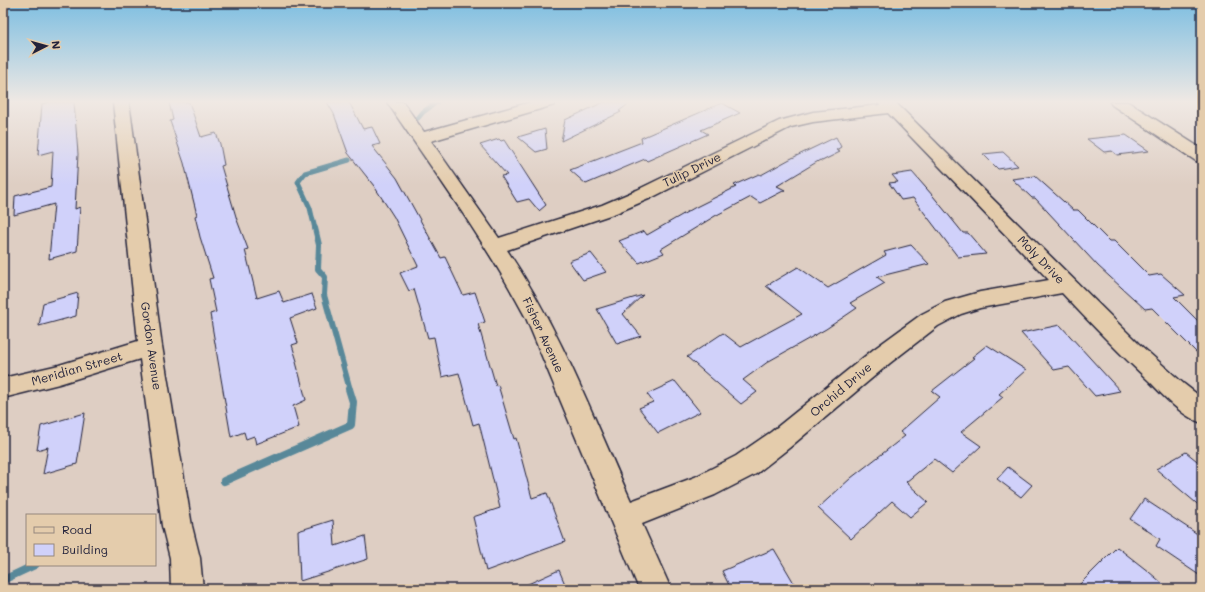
<svg xmlns="http://www.w3.org/2000/svg" width="1205" height="592" font-family="Mali,sans-serif">
	<style>
		.lines { fill: none; stroke-linecap: round; stroke-linejoin: round }
		.stream-far2 { stroke: #588899; stroke-width: 5 }
		.stream-far1 { stroke: #588899; stroke-width: 6 }
		.stream { stroke: #588899; stroke-width: 8 }
		.building { fill: #d0d1fa; stroke: #22223b }
		.minor-casing { stroke: #22223b; stroke-width: 3 }
		.minor { fill: #e4ccac; fill-rule: evenodd }
		.labels { text-anchor: middle; stroke-width: 3; stroke-linejoin: round; paint-order: stroke }
		.street-label { font-size: 12px; fill: #22223b; stroke: #e4ccac }
	</style>
	<rect width="100%" height="100%" fill="#decec3"/>
	<filter id="ink" filterUnits="userSpaceOnUse"><feTurbulence type="fractalNoise" baseFrequency=".025" numOctaves="2"/><feDisplacementMap in="SourceGraphic" scale="8" xChannelSelector="R" yChannelSelector="G"/><feConvolveMatrix kernelMatrix="1 2 1 2 8 2 1 2 1" color-interpolation-filters="sRGB"/></filter>
	<g filter="url(#ink)">
		<g class="lines">
			<g class="stream-far2">
				<polyline points="418,118 423,112 437,102"/>
				<polyline points="315,229 310,208 298,182 305,173 349,160"/>
			</g>
			<polyline class="stream-far1" points="315,228 319,245 318,269 325,277 324,295 350,390"/>
			<g class="stream">
				<polyline points="224,481 351,425 353,402 349,389"/>
				<polyline points="3,580 35,565"/>
			</g>
		</g>
		<g class="building">
			<polygon points="50,102 74,102 78,154 75,209 80,207 77,251 49,259 54,204 14,215 15,196 51,187 53,151 38,155 42,104"/>
			<polygon points="169,102 189,102 201,137 216,133 220,144 224,165 221,166 237,220 248,249 245,250 257,298 279,291 284,303 312,294 317,308 290,318 298,343 292,345 297,361 296,362 306,400 293,406 299,427 256,444 254,436 246,439 244,432 231,437 210,314 216,312 209,279 213,278 200,237 195,216 197,215 184,163 170,121 173,120"/>
			<polygon points="327,102 349,102 363,129 372,127 380,144 372,146 397,178 441,258 445,257 463,295 475,292 485,322 478,324 496,386 498,385 514,439 516,438 532,498 547,493 565,542 486,571 473,517 500,508 479,423 473,425 459,373 442,377 434,337 428,338 414,289 409,291 400,273 418,266 394,217 374,186 348,153 334,114"/>
			<polygon points="604,102 631,102 619,111 621,112 561,141 565,120"/>
			<polygon points="722,103 740,113 701,130 708,134 647,161 645,159 586,184 570,170 642,142 641,138"/>
			<polygon points="545,129 547,149 536,152 518,137"/>
			<polygon points="1126,135 1149,151 1117,155 1112,151 1104,152 1087,139"/>
			<polygon points="836,137 841,147 836,150 840,152 822,161 820,160 777,186 785,190 760,203 751,197 715,216 661,249 664,253 639,263 619,241 644,231 647,235 694,208 736,187 734,185 759,174 761,175 790,159"/>
			<polygon points="499,139 501,141 504,140 546,205 539,211 529,199 517,202 501,176 507,175 480,145"/>
			<polygon points="1003,152 1018,166 998,169 983,154"/>
			<polygon points="912,172 933,196 963,233 968,233 986,254 958,257 913,198 901,200 889,183 898,182 892,175"/>
			<polygon points="1035,176 1073,210 1078,210 1109,241 1114,241 1149,276 1161,274 1185,295 1174,297 1202,325 1202,358 1152,308 1145,309 1098,266 1035,198 1032,198 1012,179"/>
			<polygon points="911,245 929,264 877,277 885,283 850,303 857,308 826,329 769,361 743,380 757,392 741,404 687,357 723,333 741,347 802,314 766,286 798,267 828,288 886,255 884,252"/>
			<polygon points="591,253 606,272 583,280 569,261"/>
			<polygon points="78,293 76,316 39,326 43,303"/>
			<polygon points="643,295 623,314 641,336 617,344 597,309"/>
			<polygon points="1060,325 1120,391 1095,396 1069,367 1054,370 1021,333"/>
			<polygon points="987,345 1026,370 999,394 1003,397 961,432 981,446 952,473 934,459 906,482 928,502 910,517 892,501 851,539 818,508 851,478 905,436 900,432 940,397 932,391 974,358 972,357"/>
			<polygon points="675,381 700,412 658,433 639,408 653,402 647,394"/>
			<polygon points="85,413 77,464 43,474 48,447 37,450 41,426"/>
			<polygon points="1186,452 1202,465 1202,508 1156,469"/>
			<polygon points="1008,467 1032,485 1021,497 997,479"/>
			<polygon points="1144,499 1202,537 1202,577 1156,546 1160,539 1130,519"/>
			<polygon points="333,520 335,546 365,536 368,559 300,581 298,531"/>
			<polygon points="1117,547 1149,572 1169,589 1075,589"/>
			<polygon points="774,549 794,583 779,589 731,589 722,571"/>
			<polygon points="559,570 567,589 517,589"/>
		</g>
		<g class="lines">
			<g class="minor-casing">
				<g id="minor">
					<polygon points="113,102 129,102 162,346 192,526 200,558 203,589 171,589 170,558 162,526 140,359 59,384 3,398 3,378 59,365 138,341"/>
					<path d="M387,102h16l21,30 107,-30h25l-2,3 -123,36 68,97 103,-33 35,-15 142,-69 34,-9 67,-7 -2,-3h17l243,241 46,41 18,14v25c-21,-7 -38,-27 -53,-42 -30,-28 -59,-58 -87,-88l-82,15 -19,6 -23,12 -48,37 -101,85 -33,26 -41,21 -73,29 29,65h-32l-113,-271c-40,-76 -91,-145 -139,-216zM888,113l161,167 -69,12 -35,10 -23,12 -48,35 -103,83 -35,24 -41,21 -64,24c-38,-85 -72,-174 -124,-251l109,-37 35,-15 140,-71 22,-5z"/>
					<polygon points="1110,102 1128,102 1202,149 1202,162 1196,161 1112,105"/>
				</g>
			</g>
			<use href="#minor" class="minor"/>
		</g>
	</g>
	<linearGradient id="sky" x2="0" y2="1"><stop stop-color="#7dbee1"/><stop offset="0.55" stop-color="#f0e9e4"/><stop offset="1" stop-color="#f0e9e4" stop-opacity="0"/></linearGradient>
	<rect width="1205" height="185" fill="url(#sky)"/>
	<g class="labels">
		<g class="street-label">
			<text transform="translate(692 170) rotate(-26)" y="4">Tulip Drive</text>
			<text transform="translate(1041 260) rotate(46)" y="4">Moly Drive</text>
			<text transform="translate(543 335) rotate(65)" y="4">Fisher Avenue</text>
			<text transform="translate(151 346) rotate(82)" y="4">Gordon Avenue</text>
			<text transform="translate(77 369) rotate(-16)" y="4">Meridian Street</text>
			<text transform="translate(841 390) rotate(-40)" y="4">Orchid Drive</text>
		</g>
	</g>
	<rect width="1205" height="592" fill="none" stroke="#e4ccac" stroke-width="16"/>
	<rect x="8" y="8" width="1189" height="576" fill="none" stroke="#22223b" stroke-width="1.5" filter="url(#ink)"/>
	<rect x="26" y="514" width="130" height="52" fill="#e4ccac" stroke="#96887f"/>
	<rect x="34" y="527" width="20" height="6" fill="#e4ccac" stroke="#96887f"/>
	<text x="62" y="534" font-size="12" fill="#22223b">Road</text>
	<rect x="34" y="544" width="20" height="12" fill="#d0d1fa" stroke="#96887f"/>
	<text x="62" y="554" font-size="12" fill="#22223b">Building</text>
	<g transform="translate(46 46) rotate(84)" stroke="#e4ccac" stroke-width="3" paint-order="stroke">
	<path d="M0-3L7 15L0 10L-7 15Z" fill="#22223b"/>
	<text y="-6" font-size="11" font-weight="bold" text-anchor="middle" fill="#22223b">N</text>
	</g>
</svg>
